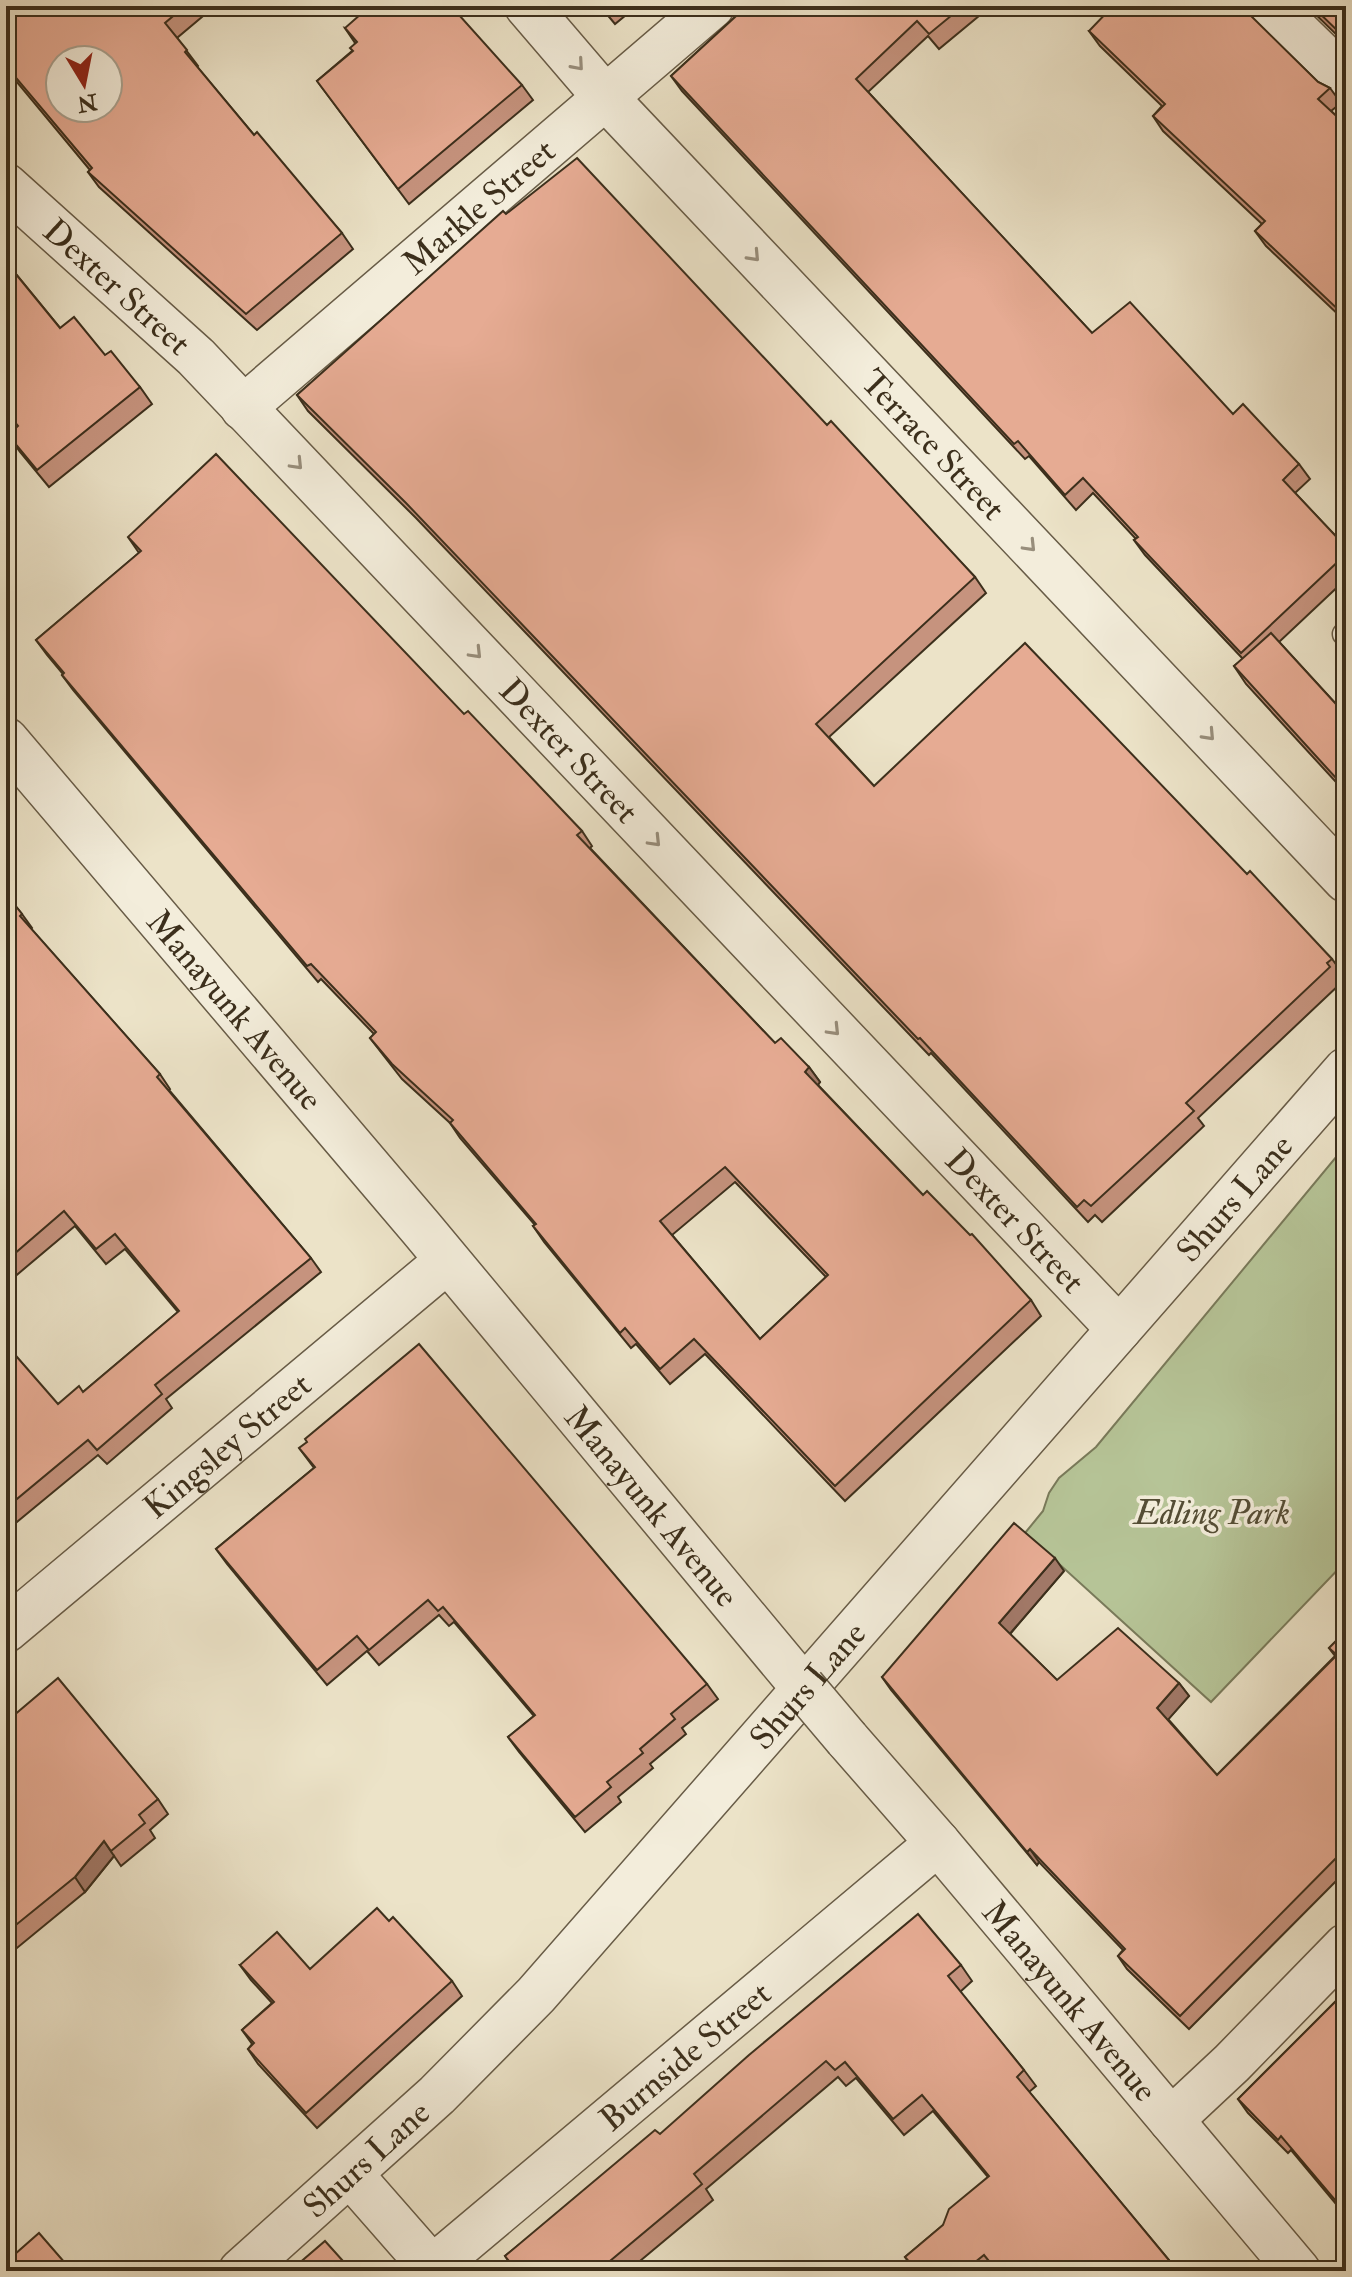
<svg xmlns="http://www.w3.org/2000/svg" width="1352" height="2277" font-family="'IM FELL Double Pica',serif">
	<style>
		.green { fill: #b6c497; stroke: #797a5a; stroke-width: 2 }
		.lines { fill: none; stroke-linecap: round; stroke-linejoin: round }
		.service-casing { stroke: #685c47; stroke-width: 25 }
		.minor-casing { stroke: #685c47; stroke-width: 47 }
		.tertiary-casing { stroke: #685c47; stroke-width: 47 }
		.service { stroke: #f3eddb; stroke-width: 22 }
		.minor { stroke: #f3eddb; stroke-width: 44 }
		.tertiary { stroke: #f3eddb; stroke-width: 44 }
		.tertiary-bridge-casing { stroke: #685c47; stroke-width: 47; stroke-linecap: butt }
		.tertiary-bridge { stroke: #f3eddb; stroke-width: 44 }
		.wall { fill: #c6937e; stroke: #3c2f1c; stroke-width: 2; fill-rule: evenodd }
		.shaded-wall { fill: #a17867; stroke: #3c2f1c; stroke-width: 2 }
		.building { fill: #e6ab93; stroke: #3c2f1c; stroke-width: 2; fill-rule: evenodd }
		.oneway { stroke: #988e7c }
		.labels { text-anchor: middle; stroke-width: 7; stroke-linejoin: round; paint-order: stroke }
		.street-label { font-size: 34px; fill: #3c2f1c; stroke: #f3eddb }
		.park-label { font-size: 34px; font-style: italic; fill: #544d35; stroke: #f3eddb }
	</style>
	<rect width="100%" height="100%" fill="#ece3c8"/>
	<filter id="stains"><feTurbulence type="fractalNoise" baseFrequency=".0025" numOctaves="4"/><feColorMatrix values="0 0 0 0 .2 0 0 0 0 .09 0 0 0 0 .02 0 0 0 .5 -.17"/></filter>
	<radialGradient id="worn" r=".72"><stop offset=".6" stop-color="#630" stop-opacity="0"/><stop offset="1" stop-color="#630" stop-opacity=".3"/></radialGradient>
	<polygon class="green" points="1346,1145 1346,1561 1211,1702 1025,1533 1043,1511 1049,1493 1059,1478 1096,1447"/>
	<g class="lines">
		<g class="service-casing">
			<polyline id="service" points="1344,634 1346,636"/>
		</g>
		<g class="minor-casing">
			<g id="minor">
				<path id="s1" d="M527,6l78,91 741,783"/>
				<polyline points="1271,6 1346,79"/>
				<path id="s2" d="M6,186l190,171 923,972"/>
				<path id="s3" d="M243,408l469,-402"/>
				<path id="s4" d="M6,1630l441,-369"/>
				<polyline points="1171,2120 1232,2063 1346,1946"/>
				<polyline points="350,2174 435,2271"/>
				<path id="s5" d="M432,2268l506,-425"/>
			</g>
		</g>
		<g class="tertiary-casing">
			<g id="tertiary">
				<path id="s6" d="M6,740l415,488 382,459"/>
				<path id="s7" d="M847,1739l91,104 360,428"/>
				<path id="s8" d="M241,2271l196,-176 99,-100 810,-925"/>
			</g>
		</g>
		<use href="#service" class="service"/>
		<use href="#minor" class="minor"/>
		<use href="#tertiary" class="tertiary"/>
		<g class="tertiary-bridge-casing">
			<polyline id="tertiary-bridge" points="803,1687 847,1739"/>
		</g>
		<use href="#tertiary-bridge" class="tertiary-bridge"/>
	</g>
	<g class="wall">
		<polygon points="6,6 215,6 177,38 198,66 197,67 254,135 342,233 353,249 257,330 99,187 88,172 90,170 6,69"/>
		<polygon points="600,6 637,6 615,24"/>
		<polygon points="747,6 991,6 939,49 928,36 868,92 1092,333 1233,414 1299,464 1310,479 1295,493 1346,547 1346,579 1279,642 1346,715 1346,793 1246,684 1234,666 1243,659 1145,555 1134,540 1136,539 1093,493 1076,510 1029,456 1025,459 682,91 671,76"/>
		<polygon points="1247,6 1247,13 1318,82 1330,88 1341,103 1331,111 1346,125 1346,322 1266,246 1255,231 1262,224 1163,131 1153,116 1162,106 1100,46 1089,31"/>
		<polygon points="1307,6 1346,6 1346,44"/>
		<polygon points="345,28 522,85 533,100 409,204 317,81 352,51 355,43"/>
		<polygon points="506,214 827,425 975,577 986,593 829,737 874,786 1247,874 1332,959 1343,974 1338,978 1341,983 1198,1118 1204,1126 1102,1222 1095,1215 1088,1222 931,1053 929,1055 416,518 308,411 297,395"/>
		<polygon points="6,262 60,328 105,355 140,387 152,404 49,487 20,452 8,435 17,427 6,413"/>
		<path d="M128,537l336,177 118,117 10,15 -2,2 185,195 34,24 11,15 -2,3 105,110 108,105 10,16 -196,185 -140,-147 -35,30 -34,-40 -5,4 -87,-106 -11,-16 2,-1 -75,-87 -10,-15 -48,-44 -32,-41 4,-4 -53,-55 -3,3 -245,-292 -11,-15 1,-1 -16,-19 -11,-15 103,-87zM735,1182l91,95 -66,62 -88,-104z"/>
		<polygon points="6,894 22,914 32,928 31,929 160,1074 170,1089 169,1090 311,1258 321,1272 166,1399 172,1408 107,1464 98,1455 6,1531 6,1366 58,1404 83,1392 178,1312 125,1249 106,1264 75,1226 6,1284"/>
		<polygon points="299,1448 707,1684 718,1699 682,1728 686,1734 650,1764 653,1768 618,1797 621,1802 585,1832 519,1752 508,1737 534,1716 454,1622 449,1626 439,1615 379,1665 367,1651 327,1685 227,1564 216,1549 314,1468"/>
		<polygon points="1064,1571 1010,1634 1057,1680 1179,1683 1189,1696 1168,1719 1217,1775 1335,1656 1329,1648 1346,1631 1346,1871 1189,2029 1127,1969 1118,1956 1123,1950 1039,1862 1037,1865 891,1690 882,1677"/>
		<polygon points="6,1722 158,1799 168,1814 150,1830 155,1838 121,1866 114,1856 85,1892 6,1957"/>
		<polygon points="389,1921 452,1981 462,1996 317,2128 258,2064 248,2049 252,2044 242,2030 272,2003 251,1980 240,1965 310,1969"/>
		<polygon points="961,1965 972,1981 960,1992 1024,2070 1036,2086 1029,2092 1178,2271 915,2271 905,2257 943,2225 988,2177 933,2111 904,2135 856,2078 846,2086 838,2077 706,2189 713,2200 628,2271 515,2271 505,2256 660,2134"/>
		<polygon points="1346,1991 1346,2216 1291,2150 1288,2153 1248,2113 1238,2099"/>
	</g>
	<g class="shaded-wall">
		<polygon points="809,1067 820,1082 816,1087 805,1072"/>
		<polygon points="1055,1558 1064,1571 1008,1636 999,1623"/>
		<polygon points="1179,1683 1189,1696 1167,1721 1157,1708"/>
		<polygon points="104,1841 114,1856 85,1892 75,1877"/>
		<polygon points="1030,1849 1039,1862 1037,1865 1027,1852"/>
	</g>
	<g class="building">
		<path d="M6,6h179l-20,17 22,27 -2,2 69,83 3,-3 85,101 -96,81 -158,-142 4,-4 -86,-102zM60,60h48v48h-48z"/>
		<polygon points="370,6 451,6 522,85 398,189 317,81 353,51 350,48 357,42 345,28"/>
		<polygon points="747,6 963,6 929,34 917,21 856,79 1092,333 1130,302 1233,414 1243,404 1299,464 1283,480 1346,547 1346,554 1241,653 1134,540 1138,537 1083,478 1065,495 1018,441 1014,444 671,76"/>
		<polygon points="1113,6 1241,6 1318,82 1330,88 1318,99 1346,125 1346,317 1255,231 1265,221 1153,116 1165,104 1089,31"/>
		<polygon points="1312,6 1346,6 1346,39"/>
		<polygon points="577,158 827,425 831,421 975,577 816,724 874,786 1025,643 1247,874 1250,871 1332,959 1327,963 1330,967 1186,1103 1194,1111 1091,1206 1084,1200 1077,1207 920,1038 918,1039 406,503 297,395 503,211 506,214"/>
		<polygon points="6,262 60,328 74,317 105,355 111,351 140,387 37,470 8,435 18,426 6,411"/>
		<path d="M216,454l248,260 4,-3 60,63 54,57 -5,4 198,208 6,-5 28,29 -4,5 118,123 4,-4 43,44 2,-1 59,66 -196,186 -141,-147 -34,30 -35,-41 -5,5 -87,-107 3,-2 -86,-101 3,-3 -61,-56 -22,-26 6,-6 -65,-68 -4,2 -245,-291 2,-2 -28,-33 105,-89 -13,-14zM725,1167l103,108 -68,64 -100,-118z"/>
		<polygon points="1271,633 1346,715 1346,789 1234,666"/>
		<polygon points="6,894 22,914 20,916 160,1074 157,1077 311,1258 155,1385 162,1394 97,1450 88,1440 6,1508 6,1366 17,1357 58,1404 79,1386 83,1392 179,1311 115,1234 96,1249 64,1211 6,1261"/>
		<polygon points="419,1344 707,1684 671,1714 675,1719 640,1749 643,1753 607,1782 611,1787 575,1817 508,1737 535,1715 443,1607 438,1611 428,1600 369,1650 357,1636 317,1670 216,1549 315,1467 299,1448 307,1442 305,1439"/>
		<polygon points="1014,1523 1055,1558 999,1623 1057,1680 1118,1628 1179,1683 1157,1708 1217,1775 1337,1655 1329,1648 1346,1631 1346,1848 1180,2016 1118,1956 1125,1949 1030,1849 1027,1852 882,1677"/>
		<polygon points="58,1678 158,1799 139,1815 145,1823 111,1851 104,1841 75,1877 6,1933 6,1722"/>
		<polygon points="377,1908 389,1921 393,1917 452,1981 306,2113 248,2049 254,2043 242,2030 274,2002 240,1965 277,1932 310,1969"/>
		<polygon points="918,1914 961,1965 948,1976 1024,2070 1017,2077 1178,2271 997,2271 984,2255 964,2271 917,2271 905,2257 943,2225 949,2209 989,2176 922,2095 893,2119 845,2062 835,2070 826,2061 694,2174 702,2184 598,2271 517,2271 505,2256 655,2130 660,2134 749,2055"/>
		<polygon points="1346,1991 1346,2213 1281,2136 1278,2140 1238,2099"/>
		<polygon points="39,2233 72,2271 6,2271 6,2262"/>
		<polygon points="325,2241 352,2271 290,2271"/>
	</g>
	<defs><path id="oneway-chevron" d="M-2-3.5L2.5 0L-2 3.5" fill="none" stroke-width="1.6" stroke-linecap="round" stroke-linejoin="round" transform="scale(2)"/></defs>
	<g class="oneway">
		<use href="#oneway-chevron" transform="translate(578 65) rotate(49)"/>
		<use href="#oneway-chevron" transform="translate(754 256) rotate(47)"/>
		<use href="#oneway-chevron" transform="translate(297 464) rotate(46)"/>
		<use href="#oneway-chevron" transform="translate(1030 546) rotate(46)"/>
		<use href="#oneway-chevron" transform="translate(476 653) rotate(46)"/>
		<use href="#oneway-chevron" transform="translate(1209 735) rotate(47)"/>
		<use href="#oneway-chevron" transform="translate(655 841) rotate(46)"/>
		<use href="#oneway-chevron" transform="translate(834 1030) rotate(46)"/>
	</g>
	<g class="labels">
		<g class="street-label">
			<text dy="12" stroke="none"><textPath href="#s3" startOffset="310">Markle Street</textPath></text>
			<text dy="12" stroke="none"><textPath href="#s2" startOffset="150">Dexter Street</textPath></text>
			<text dy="12" stroke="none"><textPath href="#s1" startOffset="598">Terrace Street</textPath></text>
			<text dy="12" stroke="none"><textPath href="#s2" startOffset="798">Dexter Street</textPath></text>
			<text dy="12" stroke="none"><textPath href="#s6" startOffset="354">Manayunk Avenue</textPath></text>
			<text dy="12" stroke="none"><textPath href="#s8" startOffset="1464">Shurs Lane</textPath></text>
			<text dy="12" stroke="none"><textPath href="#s2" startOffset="1446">Dexter Street</textPath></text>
			<text dy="12" stroke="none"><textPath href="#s4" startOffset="288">Kingsley Street</textPath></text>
			<text dy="12" stroke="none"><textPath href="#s6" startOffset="1002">Manayunk Avenue</textPath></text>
			<text dy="12" stroke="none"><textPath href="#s8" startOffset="816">Shurs Lane</textPath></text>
			<text dy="12" stroke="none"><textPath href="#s7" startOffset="344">Manayunk Avenue</textPath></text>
			<text dy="12" stroke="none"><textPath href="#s5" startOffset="330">Burnside Street</textPath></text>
			<text dy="12" stroke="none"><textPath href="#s8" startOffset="168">Shurs Lane</textPath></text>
		</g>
		<g class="park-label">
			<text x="1212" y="1524">Edling Park</text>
		</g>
	</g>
	<rect width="1352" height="2277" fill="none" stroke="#ece3c8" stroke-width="32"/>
	<rect x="8" y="8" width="1336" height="2261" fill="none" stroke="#3c2f1c" stroke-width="4"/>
	<rect x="16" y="16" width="1320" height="2245" fill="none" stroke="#3c2f1c" stroke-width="2"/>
	<g transform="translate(84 84) rotate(170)"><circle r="38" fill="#f3eddb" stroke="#aaa18f" stroke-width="2"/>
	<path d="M0-6L14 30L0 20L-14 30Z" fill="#8f2418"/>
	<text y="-12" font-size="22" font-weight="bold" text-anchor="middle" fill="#3c2f1c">N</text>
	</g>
	<rect width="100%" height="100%" filter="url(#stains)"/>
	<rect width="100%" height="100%" fill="url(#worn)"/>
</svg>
